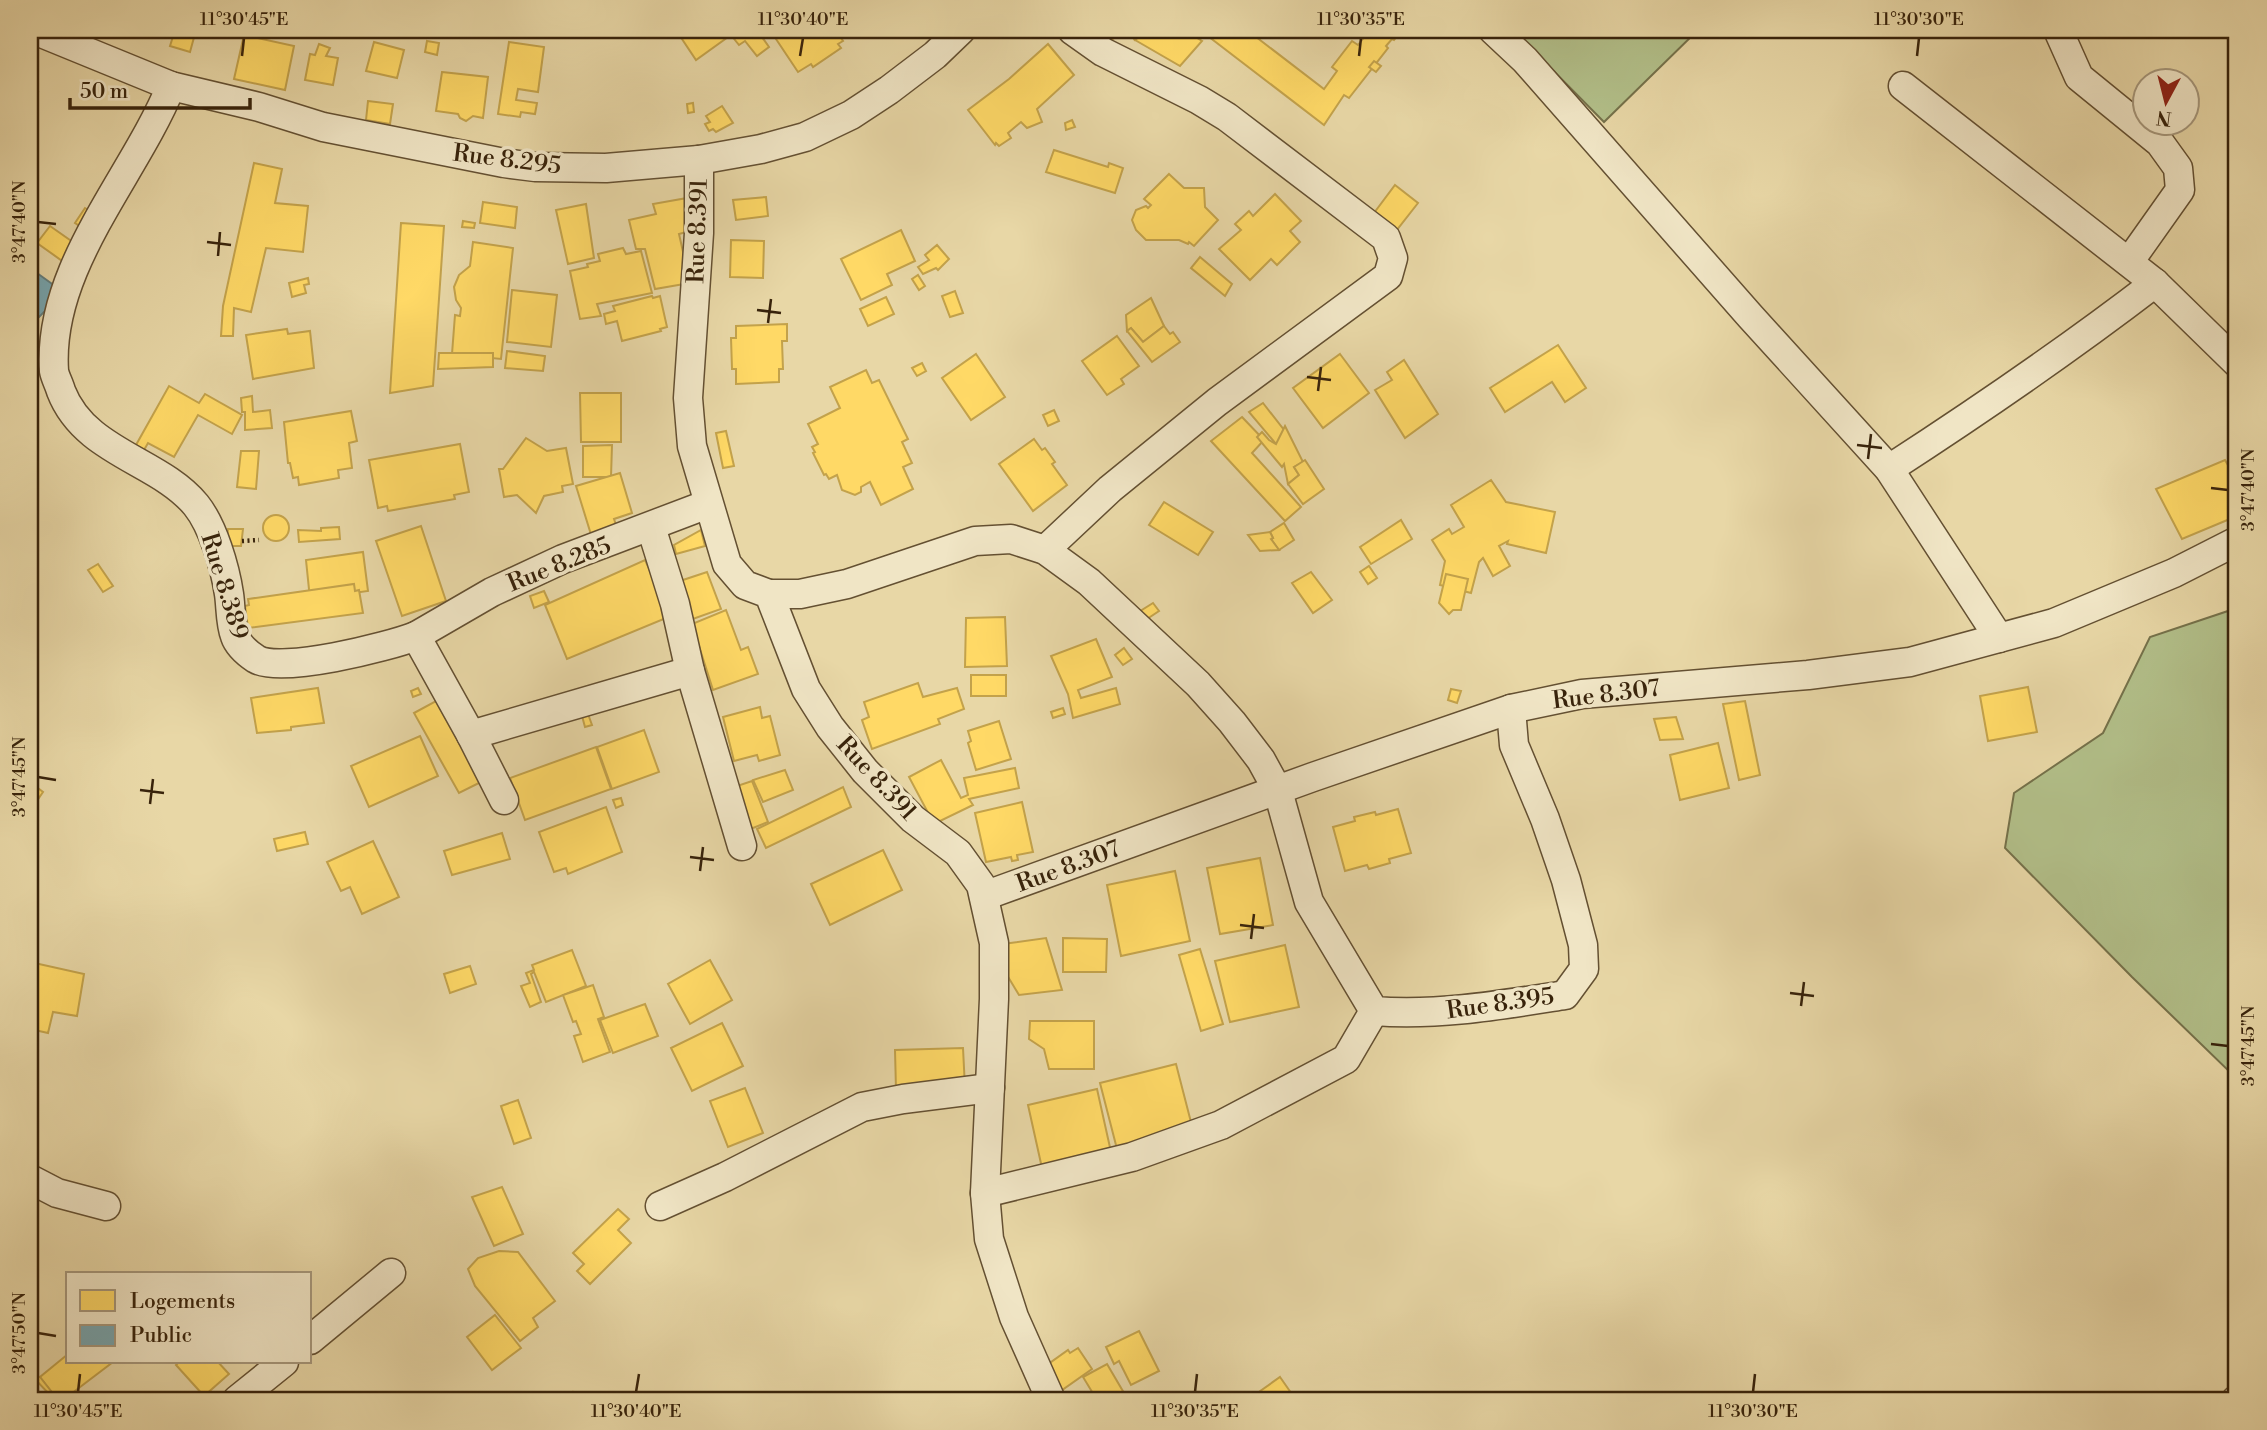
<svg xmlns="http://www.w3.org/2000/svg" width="2267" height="1430" font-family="'Libre Bodoni',serif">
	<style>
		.green { fill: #b2bf89; stroke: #75714a; stroke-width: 2 }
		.homes { fill: #ffd966; stroke: #c3a24b; stroke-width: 2 }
		.public { fill: #76a5af; stroke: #637e7e; stroke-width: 2 }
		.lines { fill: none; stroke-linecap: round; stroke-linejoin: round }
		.minor-casing { stroke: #645032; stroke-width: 31 }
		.path { stroke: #38230b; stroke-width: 4.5; stroke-dasharray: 2 3.5; stroke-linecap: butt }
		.minor { stroke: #f0e5c5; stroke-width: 28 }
		.ticks { fill: none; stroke: #38230b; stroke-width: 2.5 }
		.labels { text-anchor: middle; stroke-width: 7; stroke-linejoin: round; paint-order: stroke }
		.street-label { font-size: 24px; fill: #38230b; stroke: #f0e5c5 }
		.neatline { fill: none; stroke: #38230b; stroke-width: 2.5 }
		.ticks-label { font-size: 18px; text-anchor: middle; fill: #38230b }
	</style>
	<rect width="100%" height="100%" fill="#e8d7a6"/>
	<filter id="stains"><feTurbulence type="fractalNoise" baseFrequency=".00286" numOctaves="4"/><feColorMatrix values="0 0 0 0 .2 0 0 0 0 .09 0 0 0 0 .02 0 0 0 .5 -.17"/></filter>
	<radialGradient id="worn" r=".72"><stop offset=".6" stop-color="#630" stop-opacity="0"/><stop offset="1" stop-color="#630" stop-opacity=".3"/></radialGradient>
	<g class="green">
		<polygon points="1513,30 1698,30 1604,122"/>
		<polygon points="2237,608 2237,1079 2132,977 2005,848 2014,793 2103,733 2150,637"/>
	</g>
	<g class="homes">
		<polygon points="175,30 196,30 190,52 170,46"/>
		<polygon points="676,30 723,30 728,37 696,60"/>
		<polygon points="727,30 757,30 769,47 757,56 745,41 739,45"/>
		<polygon points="770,30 850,30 840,36 843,41 838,44 841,48 813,67 811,64 798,72"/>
		<polygon points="1086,30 1124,30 1100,49"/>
		<polygon points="1127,30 1148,30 1135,40"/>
		<polygon points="1148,30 1184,30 1202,41 1180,66 1135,40"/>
		<polygon points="1200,30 1247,30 1324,89 1337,71 1332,67 1352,41 1358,45 1370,30 1402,30 1394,40 1392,39 1386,46 1388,48 1349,98 1344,95 1324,125"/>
		<polygon points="244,35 294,46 285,90 234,79"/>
		<polygon points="427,41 439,43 437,55 425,52"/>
		<polygon points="374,42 404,50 397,78 366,71"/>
		<polygon points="509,42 544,47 538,92 518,89 516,100 537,103 535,114 521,112 520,117 498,114"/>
		<polygon points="319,44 330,48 326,56 338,58 333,85 305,80 310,54 315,55"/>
		<polygon points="1048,44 1074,75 1037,109 1042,122 1027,128 1021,122 1008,133 1011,138 999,146 996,143 995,145 968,110 1009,79"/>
		<polygon points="1374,61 1381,66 1376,72 1369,67"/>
		<polygon points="442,72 488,77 483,118 473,116 466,121 460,118 458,114 436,111"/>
		<polygon points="30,87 38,92 30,103"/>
		<polygon points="368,101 393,104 390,124 366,120"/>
		<polygon points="693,103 694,112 688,113 687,104"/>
		<polygon points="722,106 733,123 716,132 713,129 709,131 705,124 710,122 706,116"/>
		<polygon points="1072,120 1075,127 1066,130 1065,123"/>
		<polygon points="1054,150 1108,167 1109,163 1123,168 1115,193 1046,172"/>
		<polygon points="254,163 282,169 275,203 308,206 303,252 266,248 251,312 234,308 233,336 221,336 223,306"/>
		<polygon points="1169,174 1184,188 1204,188 1205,207 1218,220 1194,246 1189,242 1188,244 1179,240 1146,240 1136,230 1132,220 1136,210 1146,206 1148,208 1151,205 1144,199"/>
		<polygon points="1395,185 1418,203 1396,231 1374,213"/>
		<polygon points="1275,194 1301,221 1290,231 1300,242 1277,265 1271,259 1250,280 1219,249 1241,230 1235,224 1249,211 1253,216"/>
		<polygon points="766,197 768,216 736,220 733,200"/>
		<polygon points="687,198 690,231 679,234 690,283 655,289 645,249 636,249 629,220 656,214 653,204"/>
		<polygon points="483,202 517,207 515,228 480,223"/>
		<polygon points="586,204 594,258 568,264 556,210"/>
		<polygon points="85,208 101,217 90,233 75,223"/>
		<polygon points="463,221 475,223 474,228 462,227"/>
		<polygon points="401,223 444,226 433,386 390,393"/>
		<polygon points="50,226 77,245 65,263 37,243"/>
		<polygon points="901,230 915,261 887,274 892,285 861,300 841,259"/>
		<polygon points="731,240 764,241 763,278 730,277"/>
		<polygon points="473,242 513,248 501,359 452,354 455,315 460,316 461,308 456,300 454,287 459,275 470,266"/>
		<polygon points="937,245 949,259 938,270 936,268 923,274 918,267 929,260 925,255"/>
		<polygon points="623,248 626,254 641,251 652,293 597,304 601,316 580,319 570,271 588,267 587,264 600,261 598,254"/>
		<polygon points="1200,257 1232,284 1225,296 1191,268"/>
		<polygon points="918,275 925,286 919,290 912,279"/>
		<polygon points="308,278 309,284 304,285 306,293 292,297 289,283"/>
		<polygon points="512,290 557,295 551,347 507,342"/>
		<polygon points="955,291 963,313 950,317 942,296"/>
		<polygon points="652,296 653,298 660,296 667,327 660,329 661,331 622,341 617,321 606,324 604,314 615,311 613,306"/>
		<polygon points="886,297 894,314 868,326 860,309"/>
		<polygon points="1151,298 1164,326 1143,342 1131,328 1127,331 1126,315"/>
		<polygon points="787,324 787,341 782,341 783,369 779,369 779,382 736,384 736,369 732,369 731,338 736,338 736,326"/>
		<polygon points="1164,326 1170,334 1173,332 1180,342 1152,362 1127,331 1131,328 1143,342"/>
		<polygon points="287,329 288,334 310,331 314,368 253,379 246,335"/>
		<polygon points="1117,336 1139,366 1121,379 1124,384 1107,395 1082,361"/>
		<polygon points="1558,345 1586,388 1565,402 1552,382 1505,412 1490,388"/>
		<polygon points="507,351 545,356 543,371 505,368"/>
		<polygon points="439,353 493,353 493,367 438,369"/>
		<polygon points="38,354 45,356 41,373 34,371"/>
		<polygon points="976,354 1005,397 971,420 942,378"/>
		<polygon points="1340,354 1369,393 1323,428 1293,388"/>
		<polygon points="1404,360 1438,414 1405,438 1375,390 1392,380 1387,372"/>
		<polygon points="922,363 926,371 917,376 912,368"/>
		<polygon points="866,370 872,383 879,380 908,439 902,442 912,463 903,467 913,489 881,505 870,482 861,487 861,492 855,495 842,490 837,475 829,479 826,474 824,475 813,453 815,452 812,447 818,444 808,424 840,408 830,387"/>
		<polygon points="169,386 199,403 205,394 242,415 232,434 198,415 174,457 148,443 144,450 136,445"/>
		<polygon points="580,393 621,393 621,442 581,442"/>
		<polygon points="252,396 253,412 270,410 272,428 245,430 245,412 242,412 241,398"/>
		<polygon points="1263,403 1288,435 1276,444 1249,412"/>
		<polygon points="1054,410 1059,421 1048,426 1043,415"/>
		<polygon points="351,411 357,441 349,443 352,468 338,470 339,478 299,485 298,477 293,478 290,463 288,463 284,422"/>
		<polygon points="1242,417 1264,440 1252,453 1301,507 1285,521 1211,441"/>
		<polygon points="1285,426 1303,462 1294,467 1299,475 1288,484 1284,464 1282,467 1257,437 1262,432 1269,440 1276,444"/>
		<polygon points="726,431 734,466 723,468 716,433"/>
		<polygon points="526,438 547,451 566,448 573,484 562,486 563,492 544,496 536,513 517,495 504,497 499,469 503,469"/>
		<polygon points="1034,439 1042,450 1045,448 1055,462 1052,464 1067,485 1033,511 999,464"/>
		<polygon points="460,444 469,492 454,495 455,499 388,511 387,506 378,508 369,460"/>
		<polygon points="612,445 611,477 583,477 583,446"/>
		<polygon points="241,451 259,451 256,489 237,487"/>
		<polygon points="1305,460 1324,489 1303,504 1288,484 1299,475 1294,467"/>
		<polygon points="2225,460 2237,481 2237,516 2182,539 2156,489"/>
		<polygon points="620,473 632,513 614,519 619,534 593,541 576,486"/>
		<polygon points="1491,480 1506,502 1555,512 1546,553 1507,544 1508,541 1499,546 1510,566 1493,576 1483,558 1479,562 1471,593 1440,585 1445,561 1432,540 1449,529 1452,534 1464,527 1451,505"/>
		<polygon points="1164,502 1213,532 1198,555 1149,525"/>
		<circle cx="276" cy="528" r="13"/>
		<polygon points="1401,520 1412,539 1371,564 1360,547"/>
		<polygon points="1284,523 1294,540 1279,550 1271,539 1273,538 1270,532"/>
		<polygon points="421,526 446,601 402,616 376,541"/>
		<polygon points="339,527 340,539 299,542 298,530 321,531 321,528"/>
		<polygon points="228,529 243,529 241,546 226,546"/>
		<polygon points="701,530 705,546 676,554 674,545"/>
		<polygon points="1270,532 1273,538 1271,539 1279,550 1260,551 1248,535"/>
		<polygon points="363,552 368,591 310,599 306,560"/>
		<polygon points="645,560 671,616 567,659 545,605"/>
		<polygon points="98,564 113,586 103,592 88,570"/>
		<polygon points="1369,566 1377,578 1368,584 1360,572"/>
		<polygon points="707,572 721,609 690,620 677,582"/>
		<polygon points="1311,572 1332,600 1313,613 1292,583"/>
		<polygon points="1446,574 1468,579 1461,610 1453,610 1449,614 1439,603"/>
		<polygon points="354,584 355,591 359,590 363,613 248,628 245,606 249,605 248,599"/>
		<polygon points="544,591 549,602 534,608 530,596"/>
		<polygon points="1153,603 1159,611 1141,623 1134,615"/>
		<polygon points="726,610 741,650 748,647 758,674 713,690 692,624"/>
		<polygon points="1005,617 1007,666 965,667 966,618"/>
		<polygon points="1096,639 1112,677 1078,690 1081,698 1116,688 1120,704 1073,718 1068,694 1051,656"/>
		<polygon points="1124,648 1132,659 1123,665 1115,655"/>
		<rect x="971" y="675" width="35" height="21"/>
		<polygon points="918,683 923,697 957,688 964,709 938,719 940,724 872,749 862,720 869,717 864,702"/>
		<polygon points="2028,687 2037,732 1988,741 1980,696"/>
		<polygon points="318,688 324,723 291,727 291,730 257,733 251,698"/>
		<polygon points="418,688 421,694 413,697 411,691"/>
		<polygon points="1451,689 1461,691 1457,703 1448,700"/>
		<polygon points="436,701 481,782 459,793 414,713"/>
		<polygon points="1745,701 1760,775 1739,780 1723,704"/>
		<polygon points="760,707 762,718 770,716 780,755 759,761 757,755 734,761 723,717"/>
		<polygon points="1063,708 1065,714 1053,718 1051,712"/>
		<polygon points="588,714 592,725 585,727 582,716"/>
		<polygon points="1676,717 1683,739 1660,740 1654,719"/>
		<polygon points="999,721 1011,759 976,770 968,743 971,741 968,731"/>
		<polygon points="644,730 659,772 612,789 597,747"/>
		<polygon points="420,736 438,776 369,807 351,766"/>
		<polygon points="1718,743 1729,788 1680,800 1670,755"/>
		<polygon points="596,747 611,789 525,820 510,778"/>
		<polygon points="941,760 961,798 968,795 964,778 1015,768 1019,788 969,799 973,805 934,824 909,777"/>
		<polygon points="785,770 793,790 763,802 753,780"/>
		<polygon points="752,781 768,822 748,830 731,788"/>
		<polygon points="30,782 43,792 30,811"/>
		<polygon points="843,787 851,807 766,848 757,829"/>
		<polygon points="621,798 623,805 616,808 613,800"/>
		<polygon points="1022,802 1033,852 1017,855 1018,860 1012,861 1011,857 986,862 975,813"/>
		<polygon points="606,807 622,852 568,874 566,868 554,872 539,832"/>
		<polygon points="1398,809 1411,853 1389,859 1390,863 1369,869 1367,865 1345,871 1333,827 1355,821 1354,817 1375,812 1376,815"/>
		<polygon points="305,832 308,844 277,851 274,839"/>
		<polygon points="502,833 510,859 452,875 444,851"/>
		<polygon points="373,841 399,897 362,914 350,887 341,891 327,862"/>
		<polygon points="883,850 902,890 830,925 811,884"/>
		<polygon points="1260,858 1273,925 1220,934 1207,868"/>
		<polygon points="1175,871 1190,941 1121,956 1107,885"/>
		<polygon points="1046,938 1062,990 1019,995 998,960 1003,944"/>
		<polygon points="1063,938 1107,939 1106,972 1063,972"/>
		<polygon points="1285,945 1299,1007 1230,1022 1215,961"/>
		<polygon points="1200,949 1223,1024 1201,1031 1179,955"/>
		<polygon points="572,950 586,986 546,1002 534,972 531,974 541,1002 530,1007 521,986 530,983 526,973 534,970 532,965"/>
		<polygon points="710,960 732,1000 690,1024 668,984"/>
		<polygon points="30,962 84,974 77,1016 53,1012 48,1033 30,1029"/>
		<polygon points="470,966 476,984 450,993 444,974"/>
		<polygon points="593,985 604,1017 598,1019 610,1052 583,1062 574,1036 581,1034 576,1021 573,1022 563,995"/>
		<polygon points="645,1004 658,1036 613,1053 600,1020"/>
		<polygon points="1030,1021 1094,1021 1094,1069 1049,1069 1044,1049 1029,1039"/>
		<polygon points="722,1023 743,1066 692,1091 671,1048"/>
		<polygon points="963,1048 965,1088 896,1090 895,1050"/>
		<polygon points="1176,1064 1193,1130 1117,1149 1100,1083"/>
		<polygon points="745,1088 763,1133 728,1147 710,1101"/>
		<polygon points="1097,1089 1111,1152 1042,1168 1028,1105"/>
		<polygon points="518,1100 531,1138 514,1144 501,1106"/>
		<polygon points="502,1187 523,1234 494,1246 472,1197"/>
		<polygon points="618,1209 629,1219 618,1230 631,1243 590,1284 577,1271 584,1264 573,1253"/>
		<polygon points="499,1251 518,1252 555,1301 533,1318 538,1327 520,1341 475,1286 468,1269 478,1258"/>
		<polygon points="495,1315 521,1348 492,1370 467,1337"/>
		<polygon points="1139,1331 1159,1371 1131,1385 1119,1361 1114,1364 1106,1347"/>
		<polygon points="1078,1348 1092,1369 1055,1395 1047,1365 1068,1350 1070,1353"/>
		<polygon points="68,1354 68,1362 113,1362 63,1400 58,1400 40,1377"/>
		<polygon points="179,1362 218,1362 229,1374 204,1396 176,1365"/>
		<polygon points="1107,1364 1124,1393 1112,1400 1097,1400 1083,1377"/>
		<polygon points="30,1374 40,1377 58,1400 52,1397"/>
		<polygon points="1280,1377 1296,1400 1260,1400 1256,1394"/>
		<polygon points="573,1392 580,1400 567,1400"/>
	</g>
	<polygon class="public" points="30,268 55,286 57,299 33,323 30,323"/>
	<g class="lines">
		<g class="minor-casing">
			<g id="minor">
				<polyline points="34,30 171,86 259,107 323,127 504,163 535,167 606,168 699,160 761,149 805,137 851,115 889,90 935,55 961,30"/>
				<polyline points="1493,30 1525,60 1750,316 1889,469 1999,638"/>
				<polyline points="2058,30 2079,77 2160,143 2178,168 2180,190 2129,262"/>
				<path d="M171,86c-37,91 -124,181 -117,285 1,6 5,13 7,20 24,62 98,69 135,114 17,21 29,62 33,89 2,13 1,29 6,42 3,9 12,17 21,23 24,15 132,-12 160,-23l55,99 33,65"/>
				<polyline points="1903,86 2155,283 2237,363"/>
				<polyline points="699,160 699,233 688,398 692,446 727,564 745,585 769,594 806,689 830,727 865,771 913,819 958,853 981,885 994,943 994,999 985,1193 989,1239 1014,1317 1051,1400"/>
				<path d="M1889,469c91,-59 180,-120 266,-186"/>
				<polyline points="651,527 675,604 690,671 742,846"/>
				<polyline points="1045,550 1110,489 1217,402 1388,276 1393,258 1386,238 1227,117 1199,100 1103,52 1072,30"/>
				<path d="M769,594h31l47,-10 128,-43 36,-2 34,11 44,32 109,102 34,38 29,38 17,31 31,111 65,109c64,5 127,-6 191,-16l19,-26 -1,-24 -17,-65 -21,-61 -31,-74 -3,-36"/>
				<polyline points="416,636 492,592 563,559 708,504"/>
				<polyline points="471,735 690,671"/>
				<polyline points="984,896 1313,777 1511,709 1582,694 1808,675 1910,662 2054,623 2174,573 2237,541"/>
				<polyline points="30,1179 57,1193 106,1206"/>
				<polyline points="985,1193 1132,1157 1221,1125 1346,1059 1374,1011"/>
				<polyline points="660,1206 725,1177 862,1107 903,1099 990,1088"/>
				<polyline points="310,1340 391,1273"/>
				<polyline points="237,1400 284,1362"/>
				<polyline points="2236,1400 2237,1400"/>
			</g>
		</g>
		<polyline class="path" points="242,541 259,540"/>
		<use href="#minor" class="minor"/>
	</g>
	<path class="ticks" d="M242,56l2,-18M800,56l3,-18M1359,56l2,-18M1917,56l2,-18M38,222l18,2M207,242l24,3M218,256l2,-24M757,310l24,3M768,323l3,-24M1307,377l24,3M1318,391l3,-24M1857,445l25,3M1868,459l3,-25M2211,488l17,2M38,777l18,3M140,790l24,3M150,804l3,-25M690,857l24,3M700,871l3,-24M1240,925l24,3M1251,939l3,-25M1790,993l24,3M1801,1006l3,-24M2211,1044l17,2M38,1333l18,3M78,1392l2,-18M636,1392l3,-18M1195,1392l2,-18M1753,1392l2,-18"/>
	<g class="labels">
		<g class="street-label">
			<text transform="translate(507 159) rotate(7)" y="8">Rue 8.295</text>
			<text transform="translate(697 231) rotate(-88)" y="8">Rue 8.391</text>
			<text transform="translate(559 564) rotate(-22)" y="8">Rue 8.285</text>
			<text transform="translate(225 586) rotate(73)" y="8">Rue 8.389</text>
			<text transform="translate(1606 694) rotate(-7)" y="8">Rue 8.307</text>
			<text transform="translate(877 778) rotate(47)" y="8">Rue 8.391</text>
			<text transform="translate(1068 866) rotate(-20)" y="8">Rue 8.307</text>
			<text transform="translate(1500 1003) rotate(-8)" y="8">Rue 8.395</text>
		</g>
	</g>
	<rect width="2267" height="1430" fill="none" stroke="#e8d7a6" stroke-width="77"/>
	<rect x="66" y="1272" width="245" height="91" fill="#f0e5c5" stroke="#a6977b" stroke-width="2"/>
	<rect x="80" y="1290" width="35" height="21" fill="#ffd966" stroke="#a6977b" stroke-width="2"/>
	<text x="130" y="1308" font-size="21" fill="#38230b">Logements</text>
	<rect x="80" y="1325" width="35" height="21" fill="#76a5af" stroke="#a6977b" stroke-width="2"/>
	<text x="130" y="1342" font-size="21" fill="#38230b">Public</text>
	<g transform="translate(2166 102) rotate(187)"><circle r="33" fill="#f0e5c5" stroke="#a6977b" stroke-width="2"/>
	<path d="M0-5L12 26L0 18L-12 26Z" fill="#8f2418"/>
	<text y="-10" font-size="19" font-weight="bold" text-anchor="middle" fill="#38230b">N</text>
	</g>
	<path d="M70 98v10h180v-10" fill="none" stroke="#38230b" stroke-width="3.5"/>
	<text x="80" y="98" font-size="21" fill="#38230b" stroke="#f0e5c5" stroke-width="5" paint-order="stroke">50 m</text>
	<rect x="38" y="38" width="2190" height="1354" class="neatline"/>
	<g class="ticks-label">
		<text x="244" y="25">11°30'45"E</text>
		<text x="803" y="25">11°30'40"E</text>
		<text x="1361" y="25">11°30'35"E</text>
		<text x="1919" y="25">11°30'30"E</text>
		<text transform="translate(19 222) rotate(-90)" y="6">3°47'40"N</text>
		<text transform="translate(2248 490) rotate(-90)" y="6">3°47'40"N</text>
		<text transform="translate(19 777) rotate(-90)" y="6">3°47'45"N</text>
		<text transform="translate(2248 1046) rotate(-90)" y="6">3°47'45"N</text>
		<text transform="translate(19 1333) rotate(-90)" y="6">3°47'50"N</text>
		<text x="78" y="1417">11°30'45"E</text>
		<text x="636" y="1417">11°30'40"E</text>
		<text x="1195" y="1417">11°30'35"E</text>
		<text x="1753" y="1417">11°30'30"E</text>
	</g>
	<rect width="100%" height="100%" filter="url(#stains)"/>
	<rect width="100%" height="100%" fill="url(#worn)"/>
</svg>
